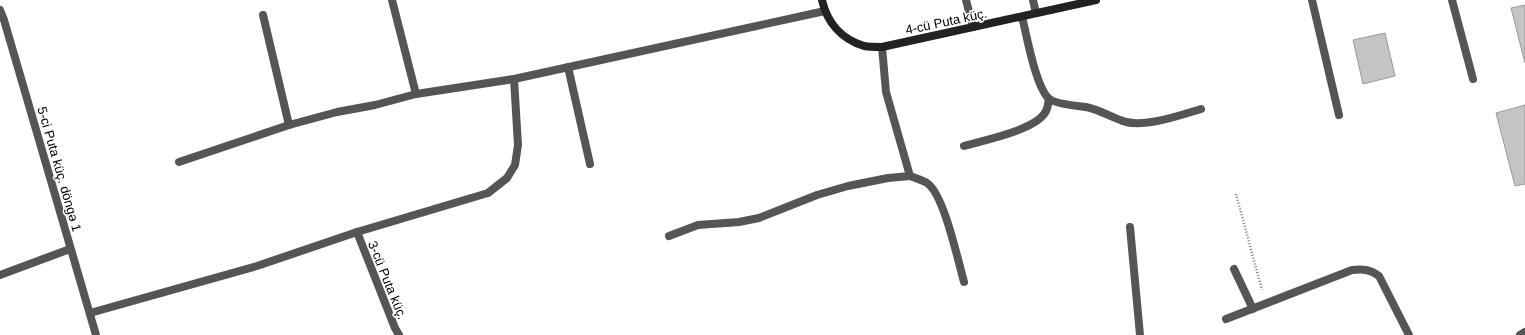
<svg xmlns="http://www.w3.org/2000/svg" width="1525" height="335" font-family="Helvetica,sans-serif">
	<style>
		.building { fill: #c4c4c4; stroke: #999 }
		.lines { fill: none; stroke-linecap: round; stroke-linejoin: round }
		.path { stroke: #777; stroke-width: 2.5; stroke-dasharray: 1 2; stroke-linecap: butt }
		.lane { stroke: #555; stroke-width: 8 }
		.street { stroke: #555; stroke-width: 8 }
		.secondary { stroke: #222; stroke-width: 8 }
		.labels { text-anchor: middle; stroke-width: 3; stroke-linejoin: round; paint-order: stroke }
		.street-label { font-size: 13px; fill: #000; stroke: #fff }
	</style>
	<rect width="100%" height="100%" fill="#fff"/>
	<g class="building">
		<polygon points="1525,5 1525,63 1511,8"/>
		<polygon points="1385,33 1395,76 1363,84 1353,40"/>
		<polygon points="1525,105 1525,184 1515,186 1496,113"/>
	</g>
	<g class="lines">
		<polyline class="path" points="1236,194 1262,290"/>
		<g class="lane">
			<polyline points="966,0 973,27"/>
			<path d="M964,146c20,-6 73,-16 82,-35 2,-3 2,-8 3,-12"/>
		</g>
		<g class="street">
			<polyline points="392,0 416,94"/>
			<polyline points="1033,0 1036,13"/>
			<polyline points="1312,0 1339,115"/>
			<polyline points="1452,0 1473,79"/>
			<polyline points="0,10 4,20 96,335"/>
			<polyline points="263,15 289,125"/>
			<path d="M1022,17c5,19 13,67 26,81 6,6 29,8 38,9 15,3 26,11 40,15 21,5 55,-7 75,-13"/>
			<polyline points="568,67 590,164"/>
			<polyline points="179,162 289,125 337,112 375,105 416,94 514,79 825,11"/>
			<path d="M910,176c5,2 12,4 17,7 17,11 31,78 37,99"/>
			<polyline points="1130,227 1140,335"/>
			<polyline points="357,232 395,328 399,335"/>
			<polyline points="669,236 698,225 739,222 759,218 817,195 848,186 888,178 910,176 886,92 882,47"/>
			<polyline points="1234,269 1253,309"/>
			<polyline points="0,275 70,249"/>
			<polyline points="90,313 257,266 357,232 488,193 507,178 515,165 518,145 514,79"/>
			<path d="M1226,319l126,-49c12,-1 17,-1 27,6l30,59"/>
			<polyline points="1520,335 1525,332"/>
		</g>
		<path class="secondary" d="M822,0c5,22 19,39 42,46 5,1 12,1 18,1l214,-47"/>
	</g>
	<g class="labels">
		<g class="street-label">
			<text transform="translate(946 21) rotate(-12)" y="5">4-cü Puta küç.</text>
			<text transform="translate(60 169) rotate(74)" y="5">5-ci Puta küç. döngə 1</text>
			<text transform="translate(388 280) rotate(68)" y="5">3-cü Puta küç.</text>
		</g>
	</g>
</svg>
